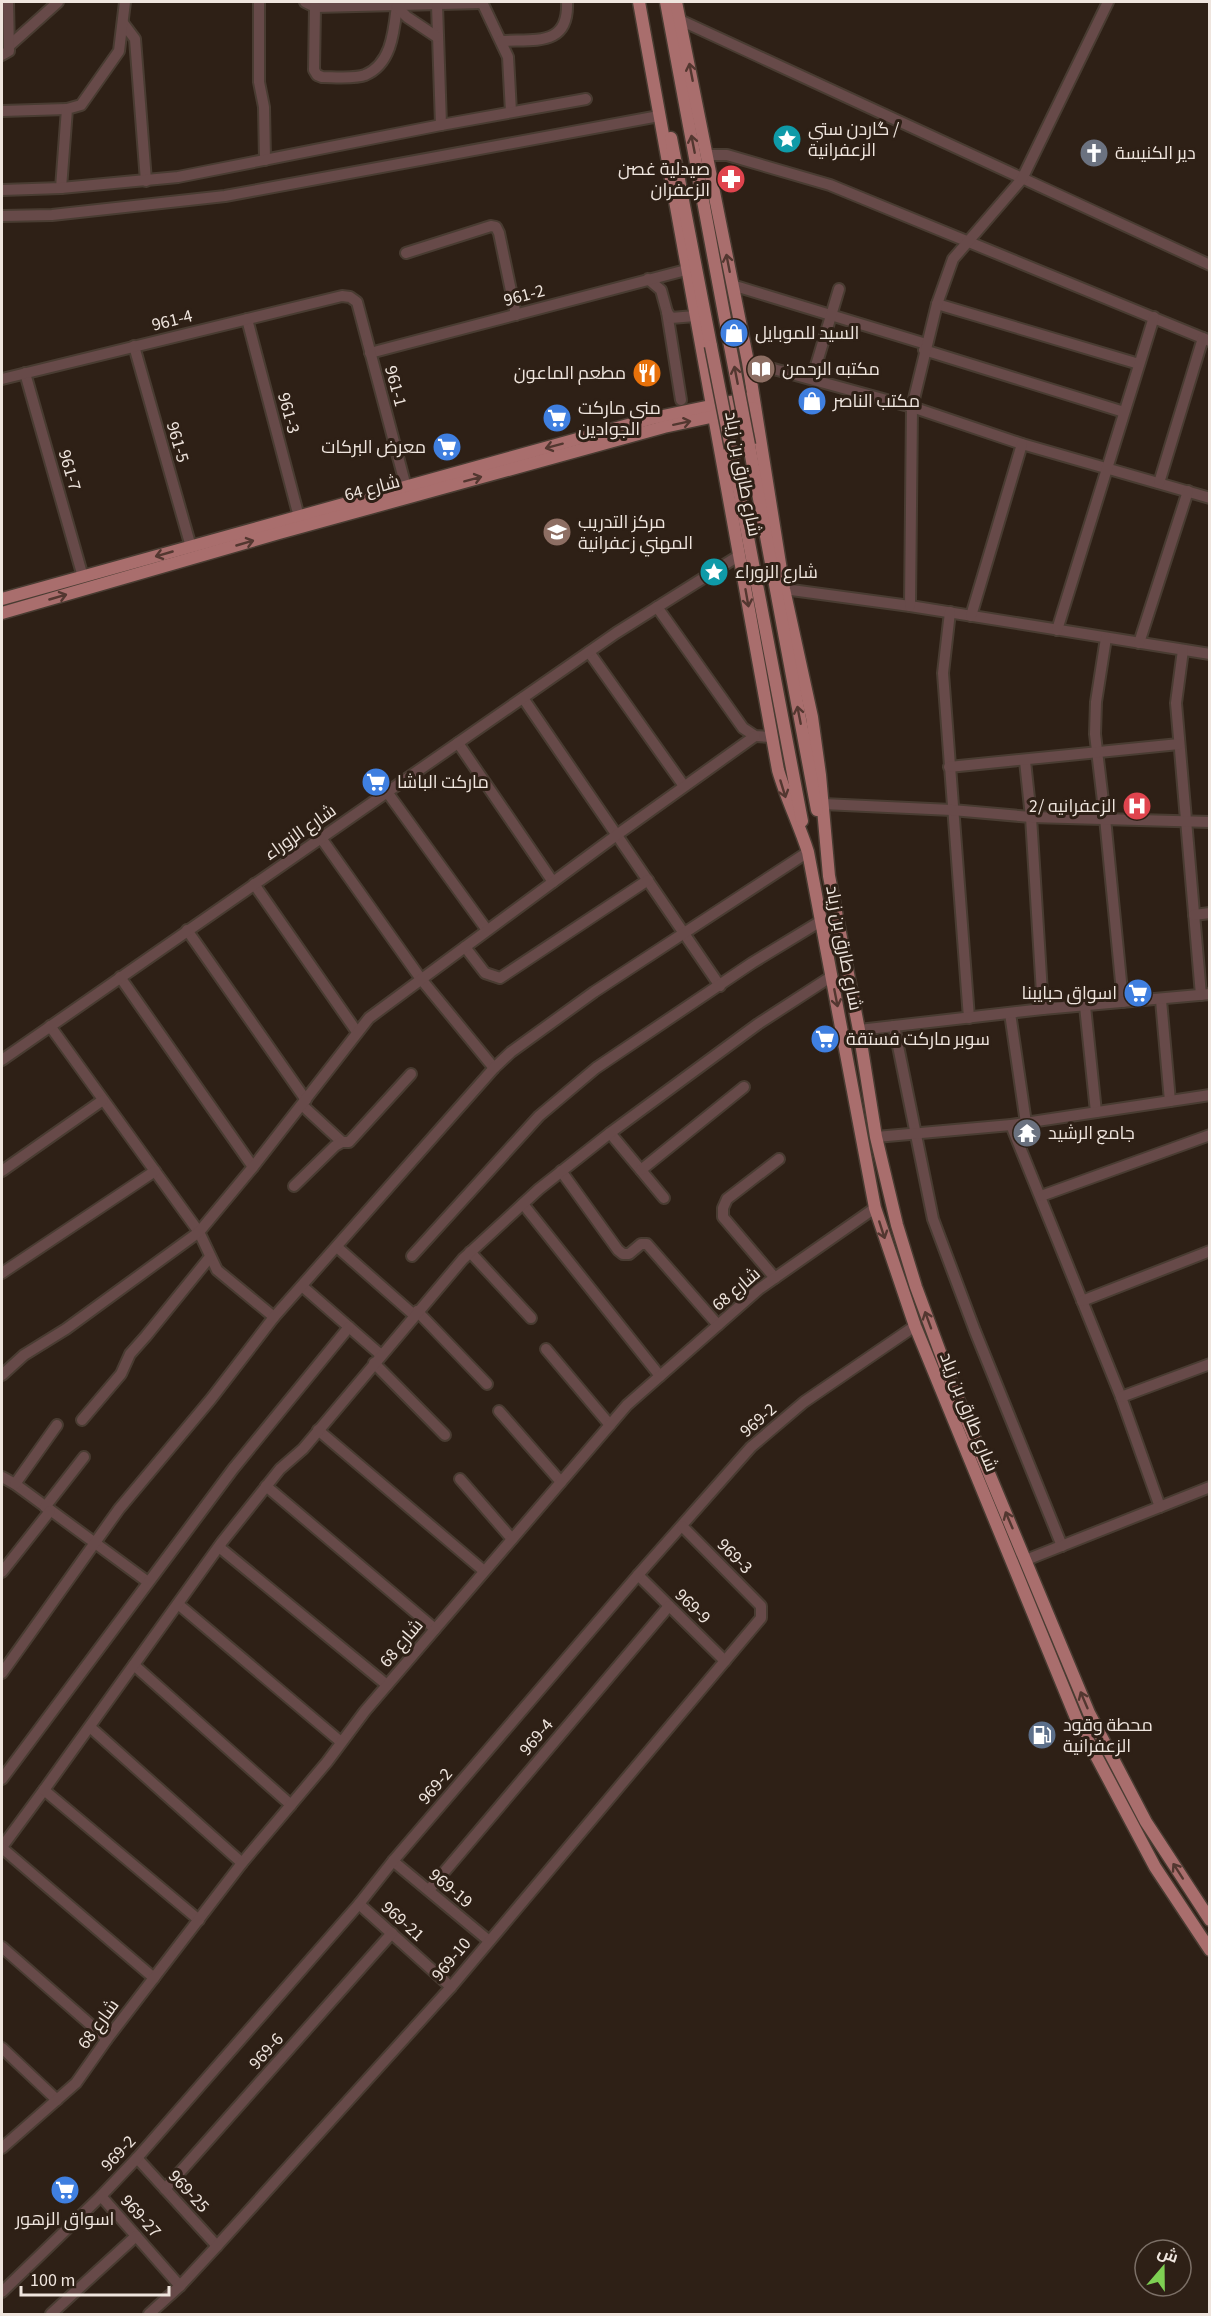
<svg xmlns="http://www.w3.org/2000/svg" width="1211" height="2316" font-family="'Source Sans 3',Cairo,sans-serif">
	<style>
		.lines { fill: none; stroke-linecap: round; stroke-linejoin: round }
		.minor-casing { stroke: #493c32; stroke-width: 14 }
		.major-casing { stroke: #493c32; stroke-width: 15 }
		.minor { stroke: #674a49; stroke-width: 10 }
		.major { stroke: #a96e6d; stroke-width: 12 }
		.major-bridge-casing { stroke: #493c32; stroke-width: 15; stroke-linecap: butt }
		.major-bridge { stroke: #a96e6d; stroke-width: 12 }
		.oneway { stroke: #533730 }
		.labels { text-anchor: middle; stroke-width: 6; stroke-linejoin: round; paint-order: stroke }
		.poi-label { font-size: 18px; fill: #efe5de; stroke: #2e2016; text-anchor: start }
		.street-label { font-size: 18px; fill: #efe5de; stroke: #2e2016 }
	</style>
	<rect width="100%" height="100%" fill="#2e2016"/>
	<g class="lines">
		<g class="minor-casing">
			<g id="minor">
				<polyline points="259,2 259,82 264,107 265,160"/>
				<polyline points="305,2 315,7 482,3"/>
				<polyline points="482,2 508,57 511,112"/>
				<polyline points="437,5 441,125"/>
				<path d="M315,7l-1,63 3,5 5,2c11,0 34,2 43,-2 27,-11 29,-45 32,-70l4,-3"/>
				<polyline points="397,7 407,17 437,37"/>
				<polyline points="682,21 1210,265"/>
				<polyline points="123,23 135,39 146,181"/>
				<path d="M501,41c34,-2 68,6 66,-39"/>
				<polyline points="9,46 58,2"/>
				<polyline points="2,55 9,51 8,2"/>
				<polyline points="2,111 67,109"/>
				<polyline points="708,155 727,155 830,185 1210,341"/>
				<polyline points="61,188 67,109 81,105 119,51 125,2"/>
				<polyline points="2,190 61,188 178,177 441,125 586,99"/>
				<polyline points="2,216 52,215 225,196 659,116"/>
				<polyline points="406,253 491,226 496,227 499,233 516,315"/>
				<polyline points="648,279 661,290 667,312 681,400"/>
				<polyline points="732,285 926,344"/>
				<polyline points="937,304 1139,364"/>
				<polyline points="667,312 671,318 695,316"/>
				<polyline points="247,319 299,517"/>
				<polyline points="134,346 191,547"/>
				<polyline points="924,350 1124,412"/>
				<polyline points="370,353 686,270"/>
				<polyline points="748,362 912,407 1022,444 1210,498"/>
				<polyline points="25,373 83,577"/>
				<polyline points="2,379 342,296 350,297 357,302 406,487"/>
				<polyline points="812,379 839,289"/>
				<polyline points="1159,483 1203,338"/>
				<polyline points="784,589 910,606 1210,654"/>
				<polyline points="910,606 912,407 937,304 953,259 1022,179 1108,2"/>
				<polyline points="657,607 743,728 755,736 772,737"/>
				<polyline points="950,612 943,673 969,1018"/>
				<polyline points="971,616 1022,444"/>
				<polyline points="1057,630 1154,317"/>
				<polyline points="1106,638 1096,702 1095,734 1105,818 1123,1002"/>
				<polyline points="1139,643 1188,491"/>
				<polyline points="1183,650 1176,703 1201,995"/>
				<polyline points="589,652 684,786"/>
				<polyline points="523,698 720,986"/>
				<polyline points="458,743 553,882"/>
				<polyline points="1025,761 1031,817 1043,1009"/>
				<polyline points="949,767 1179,744"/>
				<polyline points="387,792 487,930"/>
				<polyline points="823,804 952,810 1031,817 1210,822"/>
				<polyline points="321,838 421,979 494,1068"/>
				<polyline points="254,884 357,1032"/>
				<polyline points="1194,915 1210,913"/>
				<polyline points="187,930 306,1100"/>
				<polyline points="465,947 485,973 500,978 648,880"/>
				<polyline points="120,977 253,1167"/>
				<polyline points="1161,1000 1170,1101"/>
				<polyline points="1085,1006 1096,1112"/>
				<polyline points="1010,1013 1026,1123"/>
				<polyline points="50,1026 199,1232 217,1270 274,1317"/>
				<polyline points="894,1026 933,1219 975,1331 1062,1546"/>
				<polyline points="859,1030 1043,1009 1210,994"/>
				<polyline points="2,1060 616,633 740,555"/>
				<polyline points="302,1105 342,1142"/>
				<polyline points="1011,1125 1121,1397 1160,1507"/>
				<polyline points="610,1133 664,1198"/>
				<polyline points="876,1137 1011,1125 1210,1095"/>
				<polyline points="641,1170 744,1087"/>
				<polyline points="2,1171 103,1100"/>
				<polyline points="561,1171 618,1250 623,1254 629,1254 641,1244 647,1244 718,1325"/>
				<polyline points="294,1186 335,1146 342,1142 349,1142 411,1074"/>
				<polyline points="1041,1196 1210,1135"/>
				<polyline points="523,1204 660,1376"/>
				<polyline points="337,1247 414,1315"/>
				<polyline points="470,1252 531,1318"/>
				<polyline points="412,1256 539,1116 596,1068 752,963 821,921"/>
				<polyline points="2,1273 155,1171"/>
				<polyline points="775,1278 723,1217 723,1208 727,1199 779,1159"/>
				<polyline points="302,1286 381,1355"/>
				<polyline points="1082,1301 1210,1251"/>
				<polyline points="417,1311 487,1384"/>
				<polyline points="546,1349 610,1425"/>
				<polyline points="374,1363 445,1435"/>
				<polyline points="2,1375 24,1355 66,1329 199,1232 253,1167 369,1018 618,834 755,736"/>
				<polyline points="1121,1397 1210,1364"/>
				<polyline points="499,1411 561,1482"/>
				<polyline points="82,1420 121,1374 130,1354 146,1336 210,1257"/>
				<polyline points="318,1430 484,1571"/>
				<polyline points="2,1477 15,1484 148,1582"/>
				<polyline points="460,1479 512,1539"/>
				<polyline points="15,1484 57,1425"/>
				<polyline points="266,1486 435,1629"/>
				<polyline points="45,1507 84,1457"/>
				<polyline points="219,1547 387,1685"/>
				<polyline points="1026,1560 1210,1487"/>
				<polyline points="2,1572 50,1511"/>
				<polyline points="638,1575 725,1661"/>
				<polyline points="178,1604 341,1742"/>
				<polyline points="134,1665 291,1805"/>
				<polyline points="2,1673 119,1509 211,1399 274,1317 494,1068 511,1052 594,992 808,852"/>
				<polyline points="90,1727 242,1863"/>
				<polyline points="2,1779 233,1469 349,1327"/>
				<polyline points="2,1847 44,1790"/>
				<polyline points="2,1848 154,1978"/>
				<polyline points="393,1861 488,1940"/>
				<polyline points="429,1890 669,1606"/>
				<polyline points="359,1904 451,1987"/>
				<polyline points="199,1920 44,1790 222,1542 280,1469 303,1449 463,1259 539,1189 610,1133 758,1024 832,976"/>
				<polyline points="2,1947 107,2039"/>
				<polyline points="2,2048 57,2100"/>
				<polyline points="2,2148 76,2083 107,2039 242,1863 327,1762 365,1711 627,1405 759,1289 875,1208"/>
				<polyline points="137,2158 217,2246"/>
				<polyline points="165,2189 392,1933"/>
				<polyline points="101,2196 180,2286"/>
				<polyline points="2,2292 101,2196 137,2158 359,1904 393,1861 638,1575 751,1447 804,1402 915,1326"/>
				<polyline points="51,2314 136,2236"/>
				<polyline points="149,2314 180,2286 217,2246 451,1987 761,1618 761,1606 682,1526"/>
			</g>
		</g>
		<g class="major-casing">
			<g id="major">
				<path d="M639,2l139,768c8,28 21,54 30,82l67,356 40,118 161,392 79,149 55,83"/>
				<polyline points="666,2 730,346"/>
				<polyline points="676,2 748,362 784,589 812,717 820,775 829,876 859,1030 876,1137 897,1225 916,1287 953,1387 1089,1713 1146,1822 1210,1920"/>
				<polyline points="671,138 711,346"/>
				<polyline points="749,445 817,810"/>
				<polyline points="731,448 802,821"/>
				<polyline points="2,599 653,418 749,398"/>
				<polyline points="2,613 279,533 664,427 753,408"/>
			</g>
		</g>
		<use href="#minor" class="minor"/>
		<use href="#major" class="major"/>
		<g class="major-bridge-casing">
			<g id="major-bridge">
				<polyline points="711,346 731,448"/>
				<polyline points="730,346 749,445"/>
			</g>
		</g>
		<use href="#major-bridge" class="major-bridge"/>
	</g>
	<defs><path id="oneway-shaft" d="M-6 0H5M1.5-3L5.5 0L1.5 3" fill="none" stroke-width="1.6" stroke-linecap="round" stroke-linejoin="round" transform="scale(1.5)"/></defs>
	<g class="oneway">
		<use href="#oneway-shaft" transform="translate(691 72) rotate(-101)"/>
		<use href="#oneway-shaft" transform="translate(693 144) rotate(-101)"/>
		<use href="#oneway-shaft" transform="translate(728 263) rotate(-101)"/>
		<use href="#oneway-shaft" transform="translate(736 375) rotate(-101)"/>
		<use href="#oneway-shaft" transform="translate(682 423) rotate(-12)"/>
		<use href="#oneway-shaft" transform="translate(554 446) rotate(165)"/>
		<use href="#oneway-shaft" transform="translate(473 479) rotate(-15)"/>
		<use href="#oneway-shaft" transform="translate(245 543) rotate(-16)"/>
		<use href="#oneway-shaft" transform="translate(164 554) rotate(164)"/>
		<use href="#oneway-shaft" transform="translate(58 597) rotate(-16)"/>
		<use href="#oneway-shaft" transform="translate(747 598) rotate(80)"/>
		<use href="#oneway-shaft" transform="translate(799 715) rotate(-101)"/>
		<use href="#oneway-shaft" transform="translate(783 789) rotate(73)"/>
		<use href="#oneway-shaft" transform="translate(836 998) rotate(79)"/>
		<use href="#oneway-shaft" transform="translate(882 1230) rotate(72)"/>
		<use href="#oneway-shaft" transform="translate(928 1320) rotate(-110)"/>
		<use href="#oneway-shaft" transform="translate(1009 1520) rotate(-113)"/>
		<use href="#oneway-shaft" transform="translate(1084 1700) rotate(-113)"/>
		<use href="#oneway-shaft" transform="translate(1178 1871) rotate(-123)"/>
	</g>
	<defs>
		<g id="sight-disc" transform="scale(1.5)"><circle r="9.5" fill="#0f9aa8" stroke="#2e2016"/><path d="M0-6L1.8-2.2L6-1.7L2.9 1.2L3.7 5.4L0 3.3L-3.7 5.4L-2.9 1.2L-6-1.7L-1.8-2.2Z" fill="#fff"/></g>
		<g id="church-disc" transform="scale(1.5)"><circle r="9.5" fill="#6b7280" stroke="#2e2016"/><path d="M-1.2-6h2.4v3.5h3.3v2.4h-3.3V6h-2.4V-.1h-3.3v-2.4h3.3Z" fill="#fff"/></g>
		<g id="pharmacy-disc" transform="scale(1.5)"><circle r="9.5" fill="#e0444e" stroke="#2e2016"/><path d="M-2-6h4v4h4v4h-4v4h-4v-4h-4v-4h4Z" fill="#fff"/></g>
		<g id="shop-disc" transform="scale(1.5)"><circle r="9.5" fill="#3f7fe0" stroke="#2e2016"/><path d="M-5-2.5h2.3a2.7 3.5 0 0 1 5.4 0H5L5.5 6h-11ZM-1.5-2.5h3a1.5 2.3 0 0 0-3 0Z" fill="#fff"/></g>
		<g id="library-disc" transform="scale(1.5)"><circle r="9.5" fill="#8d6e63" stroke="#2e2016"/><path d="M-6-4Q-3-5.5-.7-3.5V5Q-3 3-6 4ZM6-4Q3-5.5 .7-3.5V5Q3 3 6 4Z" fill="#fff"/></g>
		<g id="restaurant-disc" transform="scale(1.5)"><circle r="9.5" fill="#e8710a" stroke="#2e2016"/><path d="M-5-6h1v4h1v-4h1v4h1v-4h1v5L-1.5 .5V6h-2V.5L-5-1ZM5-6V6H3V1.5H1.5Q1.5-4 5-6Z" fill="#fff"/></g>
		<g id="supermarket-disc" transform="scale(1.5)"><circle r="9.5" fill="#3f7fe0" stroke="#2e2016"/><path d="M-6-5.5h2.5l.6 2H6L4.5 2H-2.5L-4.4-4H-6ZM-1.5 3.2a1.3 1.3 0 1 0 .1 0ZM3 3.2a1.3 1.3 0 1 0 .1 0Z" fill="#fff"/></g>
		<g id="university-disc" transform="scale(1.5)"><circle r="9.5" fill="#8d6e63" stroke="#2e2016"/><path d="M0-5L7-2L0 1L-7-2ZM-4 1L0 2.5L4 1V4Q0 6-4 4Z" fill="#fff"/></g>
		<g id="hospital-disc" transform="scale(1.5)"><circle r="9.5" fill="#e0444e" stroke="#2e2016"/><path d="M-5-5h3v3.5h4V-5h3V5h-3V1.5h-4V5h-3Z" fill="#fff"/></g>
		<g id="temple-disc" transform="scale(1.5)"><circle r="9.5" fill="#6b7280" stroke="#2e2016"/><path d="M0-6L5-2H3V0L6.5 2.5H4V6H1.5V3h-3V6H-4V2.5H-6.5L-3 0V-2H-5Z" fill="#fff"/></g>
		<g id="fuel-disc" transform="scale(1.5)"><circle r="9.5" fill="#5c6f8a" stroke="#2e2016"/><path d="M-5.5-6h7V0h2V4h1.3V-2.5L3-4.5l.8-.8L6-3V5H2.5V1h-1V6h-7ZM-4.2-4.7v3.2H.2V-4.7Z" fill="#fff"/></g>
	</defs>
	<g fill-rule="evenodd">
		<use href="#sight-disc" x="787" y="139"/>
		<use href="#church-disc" x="1094" y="153"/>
		<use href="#pharmacy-disc" x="731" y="179"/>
		<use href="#shop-disc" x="734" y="333"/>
		<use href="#library-disc" x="761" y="369"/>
		<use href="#restaurant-disc" x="647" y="373"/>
		<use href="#shop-disc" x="812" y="401"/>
		<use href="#supermarket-disc" x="557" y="418"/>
		<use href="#supermarket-disc" x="447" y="447"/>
		<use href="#university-disc" x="557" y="532"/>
		<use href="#sight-disc" x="714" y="572"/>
		<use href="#supermarket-disc" x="376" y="782"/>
		<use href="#hospital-disc" x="1137" y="806"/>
		<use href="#supermarket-disc" x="1138" y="993"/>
		<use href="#supermarket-disc" x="825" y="1039"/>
		<use href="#temple-disc" x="1027" y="1133"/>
		<use href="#fuel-disc" x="1042" y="1735"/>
		<use href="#supermarket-disc" x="65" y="2190"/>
	</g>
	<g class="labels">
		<g class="poi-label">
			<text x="808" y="135">گاردن ستي /<tspan x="808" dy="21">الزعفرانية</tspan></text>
			<text x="1115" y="159">دير الكنيسة</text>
			<text x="710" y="175" text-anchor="end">صيدلية غصن<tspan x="710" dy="21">الزعفران</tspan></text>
			<text x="755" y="339">السيد للموبايل</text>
			<text x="782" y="375">مكتبه الرحمن</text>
			<text x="626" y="379" text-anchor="end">مطعم الماعون</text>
			<text x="833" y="407">مكتب الناصر</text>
			<text x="578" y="414">مني ماركت<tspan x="578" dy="21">الجوادين</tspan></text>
			<text x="426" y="453" text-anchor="end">معرض البركات</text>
			<text x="578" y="528">مركز التدريب<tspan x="578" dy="21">المهني زعفرانية</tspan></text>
			<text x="735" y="578">شارع الزوراء</text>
			<text x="397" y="788">ماركت الباشا</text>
			<text x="1116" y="812" text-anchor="end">الزعفرانيه /2</text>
			<text x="1117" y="999" text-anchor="end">اسواق حبايبنا</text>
			<text x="846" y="1045">سوبر ماركت فستقة</text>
			<text x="1048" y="1139">جامع الرشيد</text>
			<text x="1063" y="1731">محطة وقود<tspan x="1063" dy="21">الزعفرانية</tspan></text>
			<text x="65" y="2225" text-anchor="middle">اسواق الزهور</text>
		</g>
		<g class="street-label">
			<text transform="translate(524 295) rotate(-15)" y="6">961-2</text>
			<text transform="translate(172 320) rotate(-14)" y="6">961-4</text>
			<text transform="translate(396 386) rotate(75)" y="6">961-1</text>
			<text transform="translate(289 413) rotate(75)" y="6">961-3</text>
			<text transform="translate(178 442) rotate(74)" y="6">961-5</text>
			<text transform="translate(70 470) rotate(74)" y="6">961-7</text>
			<text transform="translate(743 474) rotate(79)" y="6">شارع طارق بن زياد</text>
			<text transform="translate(372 488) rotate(-15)" y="6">شارع 64</text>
			<text transform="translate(300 832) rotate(-35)" y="6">شارع الزوراء</text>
			<text transform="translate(844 948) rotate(79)" y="6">شارع طارق بن زياد</text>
			<text transform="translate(736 1289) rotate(-40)" y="6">شارع 68</text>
			<text transform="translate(969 1412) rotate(68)" y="6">شارع طارق بن زياد</text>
			<text transform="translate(758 1420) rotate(-41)" y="6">969-2</text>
			<text transform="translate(735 1556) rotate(45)" y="6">969-3</text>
			<text transform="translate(693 1606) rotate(44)" y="6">969-9</text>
			<text transform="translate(401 1643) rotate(-50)" y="6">شارع 68</text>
			<text transform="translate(536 1737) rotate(-50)" y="6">969-4</text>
			<text transform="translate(435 1786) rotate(-49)" y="6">969-2</text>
			<text transform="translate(451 1888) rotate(40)" y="6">969-19</text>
			<text transform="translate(403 1921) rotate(42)" y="6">969-21</text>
			<text transform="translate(451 1959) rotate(-50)" y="6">969-10</text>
			<text transform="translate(98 2024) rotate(-54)" y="6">شارع 68</text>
			<text transform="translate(266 2051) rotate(-48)" y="6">969-6</text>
			<text transform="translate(118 2153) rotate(-47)" y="6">969-2</text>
			<text transform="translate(189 2191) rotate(47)" y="6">969-25</text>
			<text transform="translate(141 2216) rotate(48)" y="6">969-27</text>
		</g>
	</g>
	<rect width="1211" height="2316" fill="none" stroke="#efe5de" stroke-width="6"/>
	<g transform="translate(1163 2268) rotate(20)"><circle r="28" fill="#2e2016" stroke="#7b6f66" stroke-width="1.5"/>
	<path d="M0-4.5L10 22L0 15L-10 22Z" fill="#7ed053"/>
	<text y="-9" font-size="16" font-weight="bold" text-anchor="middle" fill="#efe5de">ش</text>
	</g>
	<path d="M21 2286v9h148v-9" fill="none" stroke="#efe5de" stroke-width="3"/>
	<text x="30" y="2286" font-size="18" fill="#efe5de" stroke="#2e2016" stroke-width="4.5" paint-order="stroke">100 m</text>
</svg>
